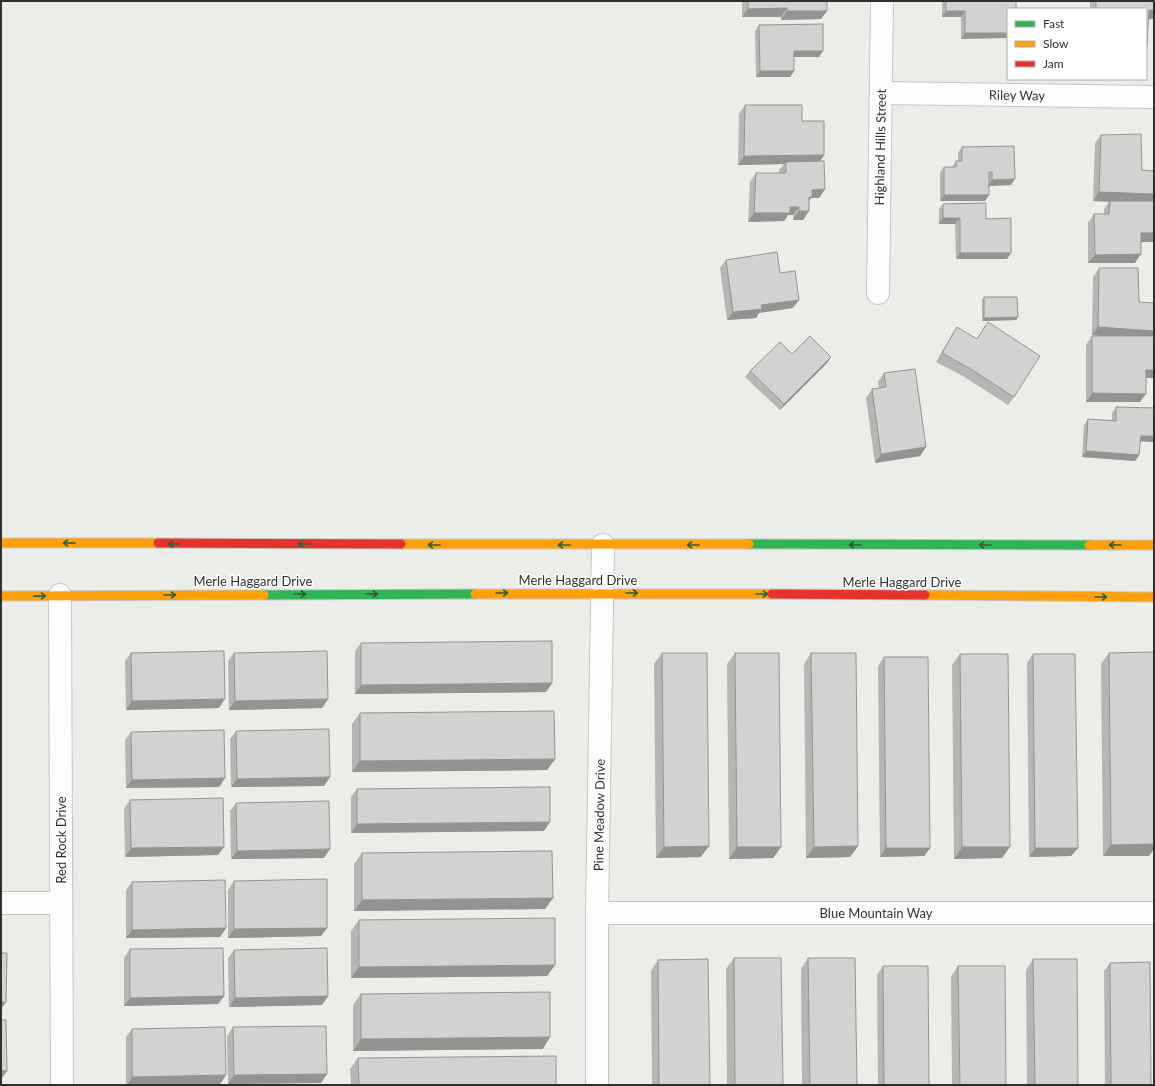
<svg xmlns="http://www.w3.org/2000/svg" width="1155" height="1086" font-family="Lato,sans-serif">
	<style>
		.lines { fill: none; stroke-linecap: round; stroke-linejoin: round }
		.street-casing { stroke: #c4c6c3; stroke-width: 24 }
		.fast-casing { stroke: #c6c7c5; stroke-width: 11 }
		.slow-casing { stroke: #c6c7c5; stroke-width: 11 }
		.jam-casing { stroke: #c6c7c5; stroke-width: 11 }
		.street { stroke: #fcfcfc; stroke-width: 22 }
		.fast { stroke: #30b455; stroke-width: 9 }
		.slow { stroke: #ff9f0a; stroke-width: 9 }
		.jam { stroke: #e5322d; stroke-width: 9 }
		.wall { fill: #b5b5b3 }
		.shaded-wall { fill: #939492 }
		.building { fill: #d2d3d0; stroke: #939492 }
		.oneway { stroke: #2f5f3c }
		.labels { text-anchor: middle; stroke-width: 3; stroke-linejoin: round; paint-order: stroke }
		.street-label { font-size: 13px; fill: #2f312e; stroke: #fff }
	</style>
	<rect width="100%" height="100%" fill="#ebede9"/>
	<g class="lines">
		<g class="street-casing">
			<g id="street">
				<polyline points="881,93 1154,97"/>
				<polyline points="878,293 882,1"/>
				<polyline points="60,595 62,1085"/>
				<polyline points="1,903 61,903"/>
				<polyline points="597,913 1154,913"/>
				<polyline points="597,1085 597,913 603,545"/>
			</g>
		</g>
		<g class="fast-casing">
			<g id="fast">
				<polyline points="749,544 1089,545"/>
				<polyline points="264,595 475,594"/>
			</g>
		</g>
		<g class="slow-casing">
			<g id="slow">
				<polyline points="1,543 158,543"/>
				<polyline points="401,544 749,544"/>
				<polyline points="1089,545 1154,545"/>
				<polyline points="475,594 772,594"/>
				<polyline points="925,595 1154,597"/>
				<polyline points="1,596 264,595"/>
			</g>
		</g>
		<g class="jam-casing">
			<g id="jam">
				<polyline points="158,543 401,544"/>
				<polyline points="772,594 925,595"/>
			</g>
		</g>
		<use href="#street" class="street"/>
		<use href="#fast" class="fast"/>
		<use href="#slow" class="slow"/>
		<use href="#jam" class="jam"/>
	</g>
	<g class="wall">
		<polygon points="742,1 827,1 821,19 781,20 781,17 742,17"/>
		<polygon points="942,1 1016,1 961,39 961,17 942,17"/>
		<polygon points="1090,1 1154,1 1149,19 1146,9 1090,9"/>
		<polygon points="759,25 823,51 819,57 794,57 794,71 790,77 756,77 755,31"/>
		<polygon points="745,105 802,121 824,155 820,161 825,189 819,198 811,198 809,201 809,211 803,220 793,220 793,215 788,215 784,221 748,222 750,182 756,173 779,173 779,170 784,164 738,165 739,114"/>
		<polygon points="1101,135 1142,170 1154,171 1154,242 1141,242 1135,263 1088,263 1088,223 1094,214 1104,214 1104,209 1109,202 1093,201 1095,143"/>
		<polygon points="962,147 1011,185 989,186 985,201 940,201 940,172 944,167 952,167 956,161 958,161 958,153"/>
		<polygon points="943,204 1007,259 956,259 955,224 939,224 939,209"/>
		<polygon points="726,260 780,273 793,308 759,313 756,318 727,320 720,268"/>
		<polygon points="1099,268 1139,302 1154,378 1146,378 1140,402 1086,402 1086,345 1092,336 1100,336 1092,335 1093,277"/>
		<polygon points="984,297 1018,317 1016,320 982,321 982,300"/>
		<polygon points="957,327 1014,397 1008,405 963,376 936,362 951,336"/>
		<polygon points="792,354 831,357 827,363 780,410 745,377 750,371"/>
		<polygon points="884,373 926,447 920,456 875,463 866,398 872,389 879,388 878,382"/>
		<polygon points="1116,407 1154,442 1140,441 1139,455 1135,461 1082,457 1084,425 1088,419 1112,421 1112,413"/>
		<polygon points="361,643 552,683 546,692 355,694 355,651"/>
		<polygon points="1154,652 1154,849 1149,856 1103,856 1101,664 1109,653"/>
		<polygon points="131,653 219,708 126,710 125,661"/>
		<polygon points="234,653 328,699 322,708 229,710 228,661"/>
		<polygon points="662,653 701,857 656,858 654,664"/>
		<polygon points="735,653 781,847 773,858 729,859 727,664"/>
		<polygon points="811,653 858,846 850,857 806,858 804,664"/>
		<polygon points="960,654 1002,858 954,859 952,665"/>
		<polygon points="1033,654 1078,848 1071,856 1029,857 1027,663"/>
		<polygon points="884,657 930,848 924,856 880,857 878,666"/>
		<polygon points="360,713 555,759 547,770 352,772 352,724"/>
		<polygon points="236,731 330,777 324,786 231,787 230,739"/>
		<polygon points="131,732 225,778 219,787 126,788 125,740"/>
		<polygon points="357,789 544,831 351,833 351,797"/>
		<polygon points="130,800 218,855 125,857 124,809"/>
		<polygon points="236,803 324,858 231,859 230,811"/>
		<polygon points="362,853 553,898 545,909 354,911 354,864"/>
		<polygon points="234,881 327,928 321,936 228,938 228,890"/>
		<polygon points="132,882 226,928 220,937 126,938 126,890"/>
		<polygon points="359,920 555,965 547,976 351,978 351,931"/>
		<polygon points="130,949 224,996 218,1004 124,1006 124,958"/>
		<polygon points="234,950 328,996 322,1005 229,1007 228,958"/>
		<polygon points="734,958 783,1085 727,1085 726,969"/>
		<polygon points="808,958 857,1085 802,1085 801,969"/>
		<polygon points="1033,959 1078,1085 1027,1085 1026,970"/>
		<polygon points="658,960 710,1085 652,1085 651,971"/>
		<polygon points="1110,963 1151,1085 1105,1085 1104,971"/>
		<polygon points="883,966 929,1085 878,1085 877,975"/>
		<polygon points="958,966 1006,1085 952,1085 951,977"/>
		<polygon points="361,994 543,1049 353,1051 353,1005"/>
		<polygon points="233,1027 321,1083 228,1084 227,1036"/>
		<polygon points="132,1029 226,1075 220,1084 126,1085 126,1037"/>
		<polygon points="358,1058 556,1085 351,1085 350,1069"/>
	</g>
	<g class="shaded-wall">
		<polygon points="787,8 781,17 742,17 748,9"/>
		<polygon points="1149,10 1154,10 1154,19 1146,19"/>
		<polygon points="787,11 827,11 821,19 781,20"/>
		<polygon points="946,11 965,11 961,17 942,17"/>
		<polygon points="965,33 1008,33 1008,38 961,39"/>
		<polygon points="794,51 823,51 819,57 790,57"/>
		<polygon points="760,71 794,71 790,77 756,77"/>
		<polygon points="824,155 818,164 786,162 784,164 738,165 744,156"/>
		<polygon points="1015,179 1011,185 988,186 992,180"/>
		<polygon points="825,189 819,198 811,198 806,206 812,190"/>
		<polygon points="1099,192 1154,194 1154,203 1093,201"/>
		<polygon points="944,195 989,195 985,201 940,201"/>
		<polygon points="790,207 799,207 793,215 788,215 784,221 748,222 754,213"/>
		<polygon points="799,211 809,211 803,220 793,220"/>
		<polygon points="943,218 960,218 955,224 939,224"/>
		<polygon points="1141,233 1154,233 1154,242 1135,242"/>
		<polygon points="960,253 1011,253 1007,259 956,259"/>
		<polygon points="1141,254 1135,263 1088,263 1095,255"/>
		<polygon points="799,300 793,308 759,313 756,318 727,320 733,312 761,305"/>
		<polygon points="1018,317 1016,320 982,321 984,318"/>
		<polygon points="1098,327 1154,331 1154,340 1092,335"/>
		<polygon points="831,357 827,363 780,410 784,404"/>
		<polygon points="1146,370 1154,370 1154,378 1140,378"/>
		<polygon points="1092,393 1146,394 1140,402 1086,402"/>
		<polygon points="1141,436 1154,436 1154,442 1137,441"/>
		<polygon points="926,447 920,456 875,463 881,454"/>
		<polygon points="1086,451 1139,455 1135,461 1082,457"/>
		<polygon points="552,683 546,692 355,694 361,685"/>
		<polygon points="225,699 219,708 126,710 132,701"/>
		<polygon points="328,699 322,708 229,710 235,701"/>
		<polygon points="555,759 547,770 352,772 360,761"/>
		<polygon points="330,777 324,786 231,787 237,779"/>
		<polygon points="225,778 219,787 126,788 132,780"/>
		<polygon points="550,822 544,831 351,833 357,824"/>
		<polygon points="1154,844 1154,849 1149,856 1103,856 1111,845"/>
		<polygon points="709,846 701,857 656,858 664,847"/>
		<polygon points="858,846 850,857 806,858 814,847"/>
		<polygon points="224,847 218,855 125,857 131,848"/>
		<polygon points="737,847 781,847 773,858 729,859"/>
		<polygon points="962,847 1010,847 1002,858 954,859"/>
		<polygon points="886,848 930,848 924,856 880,857"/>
		<polygon points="1035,848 1078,848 1071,856 1029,857"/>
		<polygon points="330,849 324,858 231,859 237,851"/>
		<polygon points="553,898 545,909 354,911 362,900"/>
		<polygon points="226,928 220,937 126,938 132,930"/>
		<polygon points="327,928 321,936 228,938 234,929"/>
		<polygon points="555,965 547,976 351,978 359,967"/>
		<polygon points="224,996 218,1004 124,1006 130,998"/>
		<polygon points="328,996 322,1005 229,1007 235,998"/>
		<polygon points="1,1002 6,1002 1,1009"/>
		<polygon points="550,1037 543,1049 353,1051 361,1039"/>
		<polygon points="1,1071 7,1071 1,1079"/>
		<polygon points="327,1074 321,1083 228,1084 234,1075"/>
		<polygon points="226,1075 220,1084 127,1085 132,1077"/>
	</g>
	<g class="building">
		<polygon points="748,1 827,1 827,11 787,11 787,8 748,9"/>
		<polygon points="946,1 1016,1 1016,9 1008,9 1008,33 965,33 965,11 946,11"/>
		<polygon points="1096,1 1154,1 1154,10 1149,10 1147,46 1146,46 1146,9 1096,9"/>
		<polygon points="823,24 823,51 794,51 794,71 760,71 759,25"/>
		<polygon points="745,105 802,105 802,121 824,121 824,155 744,156"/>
		<polygon points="1141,134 1142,170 1154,171 1154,194 1099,192 1101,135"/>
		<polygon points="1014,146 1015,179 992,180 992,172 989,172 989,195 944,195 944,167 956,167 956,161 962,161 962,147"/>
		<polygon points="824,161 825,189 812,190 812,197 809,197 809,211 799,211 799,207 790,207 790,213 754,213 756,173 786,173 786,162"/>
		<polygon points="1110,201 1154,201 1154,233 1141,233 1141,254 1095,255 1094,214 1109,214"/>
		<polygon points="986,203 986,219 1011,218 1011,253 960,253 960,218 943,218 943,204"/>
		<polygon points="777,252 780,273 795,271 799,300 761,305 762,309 733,312 726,260"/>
		<polygon points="1099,268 1138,268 1139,302 1154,303 1154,331 1098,327"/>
		<polygon points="984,297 1017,297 1018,317 984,318"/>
		<polygon points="988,322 1040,356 1014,397 969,368 942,353 957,327 977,339"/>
		<polygon points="810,336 831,357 784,404 750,371 780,342 792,354"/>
		<polygon points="1092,336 1154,336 1154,370 1146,370 1146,394 1092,393"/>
		<polygon points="915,369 926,447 881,454 872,389 886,387 884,373"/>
		<polygon points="1116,407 1154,408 1154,436 1141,436 1139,455 1086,451 1088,419 1116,421"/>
		<polygon points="552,641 552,683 361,685 361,643"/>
		<polygon points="224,651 225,699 132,701 131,653"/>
		<polygon points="327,651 328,699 235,701 234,653"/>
		<polygon points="1154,652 1154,844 1111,845 1109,653"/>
		<polygon points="662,653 707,653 709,846 664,847"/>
		<polygon points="735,653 779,653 781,847 737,847"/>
		<polygon points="811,653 856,653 858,846 814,847"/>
		<polygon points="960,654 1008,654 1010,847 962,847"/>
		<polygon points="1033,654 1075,654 1078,848 1035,848"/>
		<polygon points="884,657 928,657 930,848 886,848"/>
		<polygon points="554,711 555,759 360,761 360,713"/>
		<polygon points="329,729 330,777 237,779 236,731"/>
		<polygon points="224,730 225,778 132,780 131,732"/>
		<polygon points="550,787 550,822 357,824 357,789"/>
		<polygon points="223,798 224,847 131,848 130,800"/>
		<polygon points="329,801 330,849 237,851 236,803"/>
		<polygon points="552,851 553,898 362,900 362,853"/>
		<polygon points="327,879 327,928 234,929 234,881"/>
		<polygon points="225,880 226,928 132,930 132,882"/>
		<polygon points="555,918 555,965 359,967 359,920"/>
		<polygon points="223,948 224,996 130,998 130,949"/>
		<polygon points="327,948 328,996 235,998 234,950"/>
		<polygon points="1,953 7,953 6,1002 1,1002"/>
		<polygon points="734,958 781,958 783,1085 735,1085"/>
		<polygon points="808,958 855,958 857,1085 810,1085"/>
		<polygon points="708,959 710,1085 659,1085 658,960"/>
		<polygon points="1033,959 1077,959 1078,1085 1035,1085"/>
		<polygon points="1150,962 1151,1085 1111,1085 1110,963"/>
		<polygon points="883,966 928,966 929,1085 884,1085"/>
		<polygon points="958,966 1005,966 1006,1085 960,1085"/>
		<polygon points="550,992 550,1037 361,1039 361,994"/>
		<polygon points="1,1020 6,1020 7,1071 1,1071"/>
		<polygon points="326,1026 327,1074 234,1075 233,1027"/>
		<polygon points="225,1027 226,1075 132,1077 132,1029"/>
		<polygon points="556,1056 556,1085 359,1085 358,1058"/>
	</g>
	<defs><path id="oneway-shaft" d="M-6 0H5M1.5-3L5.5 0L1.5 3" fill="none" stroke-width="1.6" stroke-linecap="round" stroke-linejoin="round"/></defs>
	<g class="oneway">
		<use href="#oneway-shaft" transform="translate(69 543) rotate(180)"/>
		<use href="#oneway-shaft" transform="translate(174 544) rotate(-180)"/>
		<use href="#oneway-shaft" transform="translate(304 544) rotate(-180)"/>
		<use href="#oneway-shaft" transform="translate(434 545) rotate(-180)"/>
		<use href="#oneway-shaft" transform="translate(564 545) rotate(-180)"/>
		<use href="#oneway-shaft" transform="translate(693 545) rotate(180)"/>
		<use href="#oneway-shaft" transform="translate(855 545) rotate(180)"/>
		<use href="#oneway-shaft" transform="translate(985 545) rotate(180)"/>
		<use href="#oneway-shaft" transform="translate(1115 545) rotate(180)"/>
		<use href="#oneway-shaft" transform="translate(502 593)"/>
		<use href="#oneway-shaft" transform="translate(632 593)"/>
		<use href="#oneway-shaft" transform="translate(300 594)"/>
		<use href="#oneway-shaft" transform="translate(372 594)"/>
		<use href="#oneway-shaft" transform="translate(762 594)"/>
		<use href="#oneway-shaft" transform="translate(170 595)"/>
		<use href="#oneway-shaft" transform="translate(40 596) rotate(-1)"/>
		<use href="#oneway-shaft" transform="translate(1101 597)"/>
	</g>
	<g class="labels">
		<g class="street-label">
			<text transform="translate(1017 95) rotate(1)" y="5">Riley Way</text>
			<text transform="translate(880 147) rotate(-89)" y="5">Highland Hills Street</text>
			<text x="578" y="585">Merle Haggard Drive</text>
			<text x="253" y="586">Merle Haggard Drive</text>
			<text x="902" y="587">Merle Haggard Drive</text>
			<text transform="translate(599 815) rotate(-89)" y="5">Pine Meadow Drive</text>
			<text transform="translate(61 840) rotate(-90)" y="5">Red Rock Drive</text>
			<text x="876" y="918">Blue Mountain Way</text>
		</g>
	</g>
	<rect width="1155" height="1086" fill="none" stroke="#2f312e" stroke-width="4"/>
	<rect x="1007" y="8" width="140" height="72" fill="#ffffff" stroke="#acadab"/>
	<rect x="1015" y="21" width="20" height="6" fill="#30b455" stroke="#acadab"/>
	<text x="1043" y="28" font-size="12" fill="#2f312e">Fast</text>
	<rect x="1015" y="41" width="20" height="6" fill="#ff9f0a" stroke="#acadab"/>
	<text x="1043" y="48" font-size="12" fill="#2f312e">Slow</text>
	<rect x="1015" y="61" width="20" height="6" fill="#e5322d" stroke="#acadab"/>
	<text x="1043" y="68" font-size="12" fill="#2f312e">Jam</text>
</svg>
